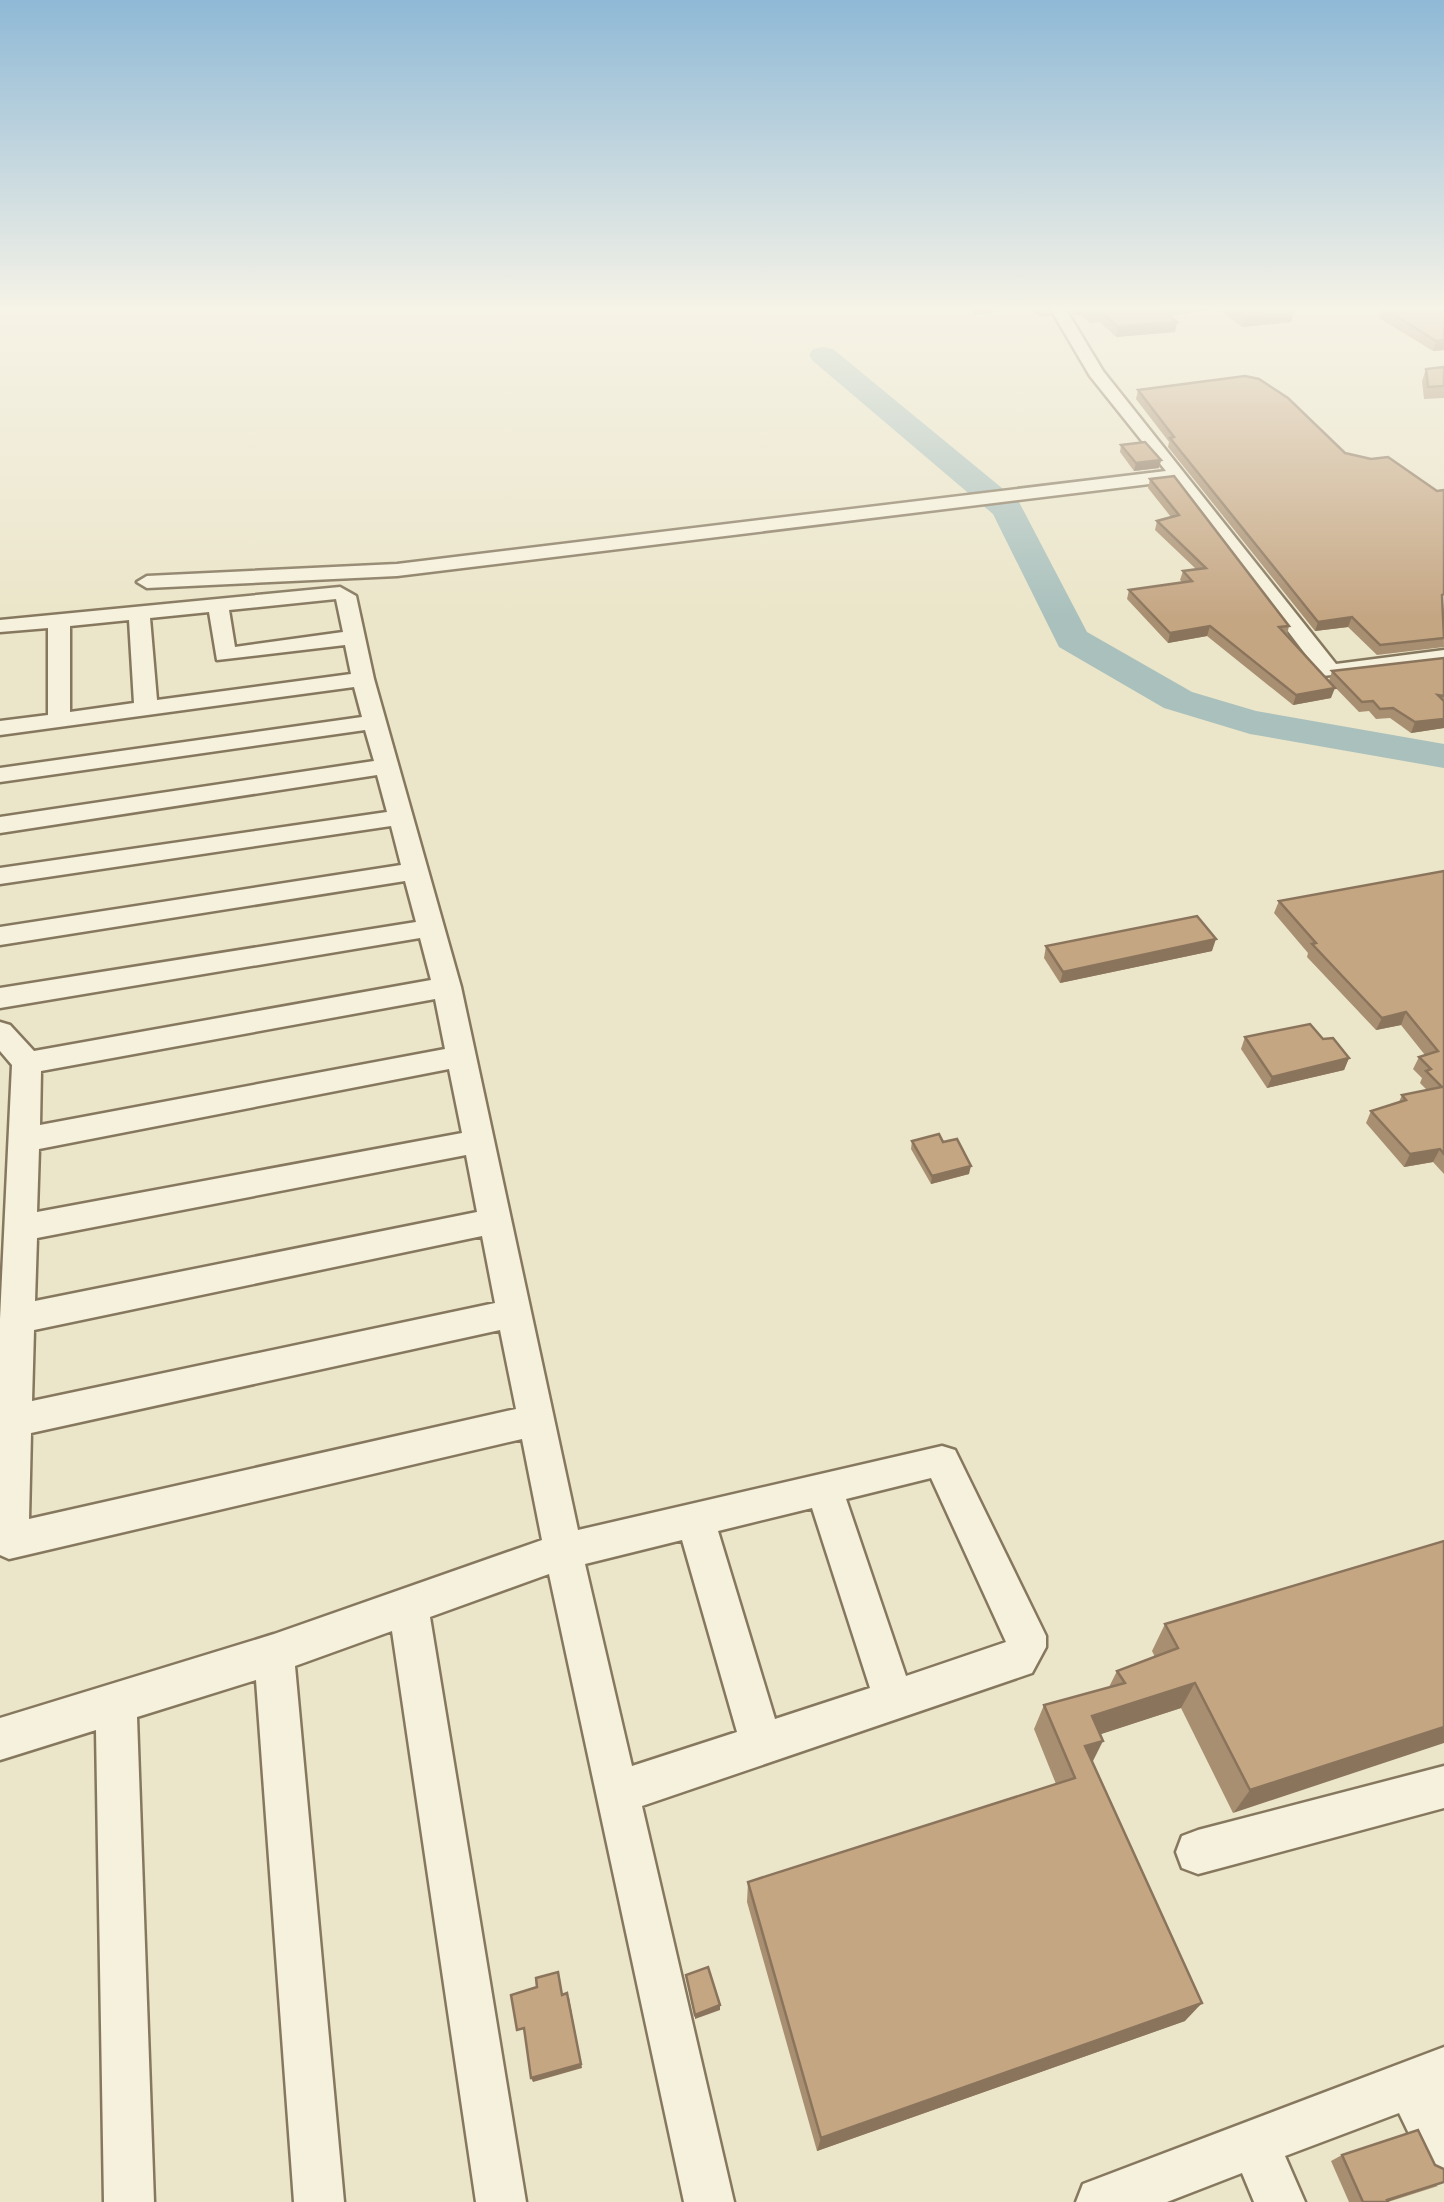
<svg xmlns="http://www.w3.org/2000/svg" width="1444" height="2202" font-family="Spectral,serif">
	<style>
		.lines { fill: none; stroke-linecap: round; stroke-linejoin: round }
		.river { fill: #a9c0bc; fill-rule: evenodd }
		.minor-casing { stroke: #86785f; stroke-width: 5 }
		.minor { fill: #f6f1dc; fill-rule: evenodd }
		.wall { fill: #a98f71 }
		.shaded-wall { fill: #8a745c }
		.building { fill: #c5a683; stroke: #8a745c; stroke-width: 2.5 }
	</style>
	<rect width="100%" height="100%" fill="#ebe5c9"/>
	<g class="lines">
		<polygon class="river" points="823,347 833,349 1019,502 1087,632 1192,692 1256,711 1444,744 1444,768 1250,734 1164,708 1059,647 993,514 813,361 809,355 813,349"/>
		<g class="minor-casing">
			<g id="minor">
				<polygon points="1050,308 1065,308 1103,371 1336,664 1444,650 1444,664 1322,676 1174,481 397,576 147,588 137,582 147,576 397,564 1166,471 1090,376"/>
				<path d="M340,587l16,9 18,83 87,308 117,543 364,-84 13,4 91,186v11l-14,26 -390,133 92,396h-50l-135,-628 -119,43 96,585h-50l-84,-571 -97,35 49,536h-50l-38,-522 -119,37 17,485h-50l-8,-472 -96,30v-42l274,-84 268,-94 -20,-101 -513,120 -9,-4v-236l12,-254 -12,-14v-29l10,3 24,26 397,-71 -11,-42 -420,70v-20l416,-66 -11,-41 -405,64v-18l401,-62 -10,-39 -391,58v-16l387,-56 -10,-37 -377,58v-16l374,-56 -9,-31 -365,52v-14l362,-51 -8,-30 -354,48v-14l48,-6v-87l-48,4v-12zM336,599l7,33 -108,15 -6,-37zM209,612l8,48 128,-15 6,29 -194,26 -7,-82zM129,620l5,83 -64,9v-86zM435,999l10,50 -405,76 1,-54zM449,1069l13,64 -425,79 2,-63zM466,1155l11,57 -442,89 2,-63zM482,1236l13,67 -463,98 2,-71zM500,1330l16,79 -487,110 2,-86zM931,1478l75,164 -100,34 -60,-177zM812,1508l58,180 -95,31 -57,-188zM682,1540l55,192 -105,34 -47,-202z"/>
				<polygon points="1444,1766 1444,1808 1198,1874 1182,1868 1176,1852 1182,1836 1198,1830"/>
				<polygon points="1444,2047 1444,2176 1426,2169 1399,2113 1285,2156 1305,2202 1254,2202 1242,2173 1167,2202 1076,2202 1083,2184"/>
			</g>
		</g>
		<use href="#minor" class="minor"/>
	</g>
	<g class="wall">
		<polygon points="1029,308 1052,308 1051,316 1040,317"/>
		<polygon points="1068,308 1289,308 1291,322 1242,327 1217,309 1170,316 1177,322 1175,332 1116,337 1100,322 1090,323 1081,315 1074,315"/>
		<polygon points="1381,308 1444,308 1444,350 1433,351 1379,318"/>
		<polygon points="1444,367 1444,398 1424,399 1422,381 1426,369"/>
		<polygon points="1138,390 1443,604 1444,647 1377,655 1348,627 1315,631 1168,447 1169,442 1136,399"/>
		<polygon points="1121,445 1161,460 1159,468 1134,471 1120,452"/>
		<polygon points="1150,479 1289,626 1287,635 1331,698 1293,705 1207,636 1168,643 1127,599 1129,590 1182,582 1180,580 1183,571 1196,569 1155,530 1157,521 1171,517 1148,488"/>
		<polygon points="1444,658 1444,728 1411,733 1390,718 1376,719 1369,711 1359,712 1329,681 1332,671"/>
		<polygon points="1444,871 1444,1174 1433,1162 1404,1167 1366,1123 1371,1111 1399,1102 1402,1095 1427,1090 1420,1083 1422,1078 1413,1069 1419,1057 1425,1055 1401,1025 1376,1030 1307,957 1308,953 1274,913 1279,901"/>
		<polygon points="1046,946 1212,951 1060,983 1044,958"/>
		<polygon points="1245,1037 1323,1039 1349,1058 1344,1070 1267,1088 1241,1049"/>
		<polygon points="912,1141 943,1142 969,1174 931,1184 911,1149"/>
		<polygon points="1444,1541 1233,1813 1181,1708 1100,1734 1092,1761 1185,2021 817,2151 747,1902 748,1882 1056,1784 1034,1729 1044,1705 1109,1687 1117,1671 1155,1657 1152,1651 1165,1624"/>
		<polygon points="1342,2155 1438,2186 1388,2202 1349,2202 1331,2161"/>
	</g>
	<g class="shaded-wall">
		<polygon points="975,308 998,308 994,313 974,315"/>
		<polygon points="1160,308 1217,308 1157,318"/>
		<polygon points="1294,312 1291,322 1242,327 1244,317"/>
		<polygon points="1177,322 1175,332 1116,337 1118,327"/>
		<polygon points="1444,340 1444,350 1433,351 1436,341"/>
		<polygon points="1161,460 1159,468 1134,471 1136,463"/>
		<polygon points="1352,617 1348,627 1315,631 1318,622"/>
		<polygon points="1210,626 1207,636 1168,643 1170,633"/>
		<polygon points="1335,688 1331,698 1293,705 1296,695"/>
		<polygon points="1444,719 1444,728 1411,733 1415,722"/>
		<polygon points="1216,939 1212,951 1060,983 1063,972"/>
		<polygon points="1406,1012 1401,1025 1376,1030 1382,1018"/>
		<polygon points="1349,1058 1344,1070 1267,1088 1272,1077"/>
		<polygon points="1440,1149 1433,1162 1404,1167 1410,1154"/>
		<polygon points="971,1166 969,1174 931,1184 932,1176"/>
		<polygon points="1195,1683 1181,1708 1080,1741 1092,1716"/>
		<polygon points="1444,1727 1444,1743 1233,1813 1250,1790"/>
		<polygon points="1103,1741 1091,1765 1085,1746"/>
		<polygon points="569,1998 582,2068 533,2082 531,2078"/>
		<polygon points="1202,2003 1185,2021 817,2151 821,2138"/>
		<polygon points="720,2005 720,2010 695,2019 695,2015"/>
		<polygon points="1444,2183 1386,2202 1383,2202"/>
	</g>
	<g class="building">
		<polygon points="1087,308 1160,308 1177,322 1118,327 1102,312 1091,313"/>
		<polygon points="1232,308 1289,308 1294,312 1244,317"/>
		<polygon points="1384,308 1444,308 1444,340 1436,341"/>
		<polygon points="1444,367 1444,386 1428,387 1426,369"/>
		<polygon points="1245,376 1259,379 1288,398 1345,453 1371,459 1388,457 1437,491 1444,490 1444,594 1442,595 1444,638 1380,645 1352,617 1318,622 1170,438 1174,437 1138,390"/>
		<polygon points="1145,442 1161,460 1136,463 1121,445"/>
		<polygon points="1174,476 1289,626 1279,627 1335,688 1296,695 1210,626 1170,633 1129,590 1192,581 1183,571 1206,568 1157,521 1179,515 1150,479"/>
		<polygon points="1444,658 1444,696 1438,695 1444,701 1444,719 1415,722 1393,708 1380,709 1373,701 1362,702 1332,671"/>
		<polygon points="1444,871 1444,1154 1440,1149 1410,1154 1371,1111 1406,1100 1402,1095 1442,1087 1426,1071 1431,1069 1419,1057 1438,1051 1406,1012 1382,1018 1312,944 1316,943 1279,901"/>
		<polygon points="1197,916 1216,939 1063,972 1046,946"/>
		<polygon points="1310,1024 1323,1039 1333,1038 1349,1058 1272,1077 1245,1037"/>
		<polygon points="939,1134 943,1142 957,1139 971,1166 932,1176 912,1141"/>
		<polygon points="1444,1541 1444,1727 1250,1790 1195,1683 1092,1716 1103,1741 1085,1746 1202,2003 821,2138 748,1882 1075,1778 1044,1705 1125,1683 1117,1671 1178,1648 1165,1624"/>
		<polygon points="708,1967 720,2005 695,2015 686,1975"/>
		<polygon points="558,1972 562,1995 567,1993 581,2064 531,2078 524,2028 517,2030 511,1995 537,1987 536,1978"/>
		<polygon points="1418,2130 1435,2165 1444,2169 1444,2182 1387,2200 1388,2202 1363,2202 1342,2155"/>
	</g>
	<linearGradient id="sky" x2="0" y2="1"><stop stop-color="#8fb9d6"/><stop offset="0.5" stop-color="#f6f3e7"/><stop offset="1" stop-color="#f6f3e7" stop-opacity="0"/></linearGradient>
	<rect width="1444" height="617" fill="url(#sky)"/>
</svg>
